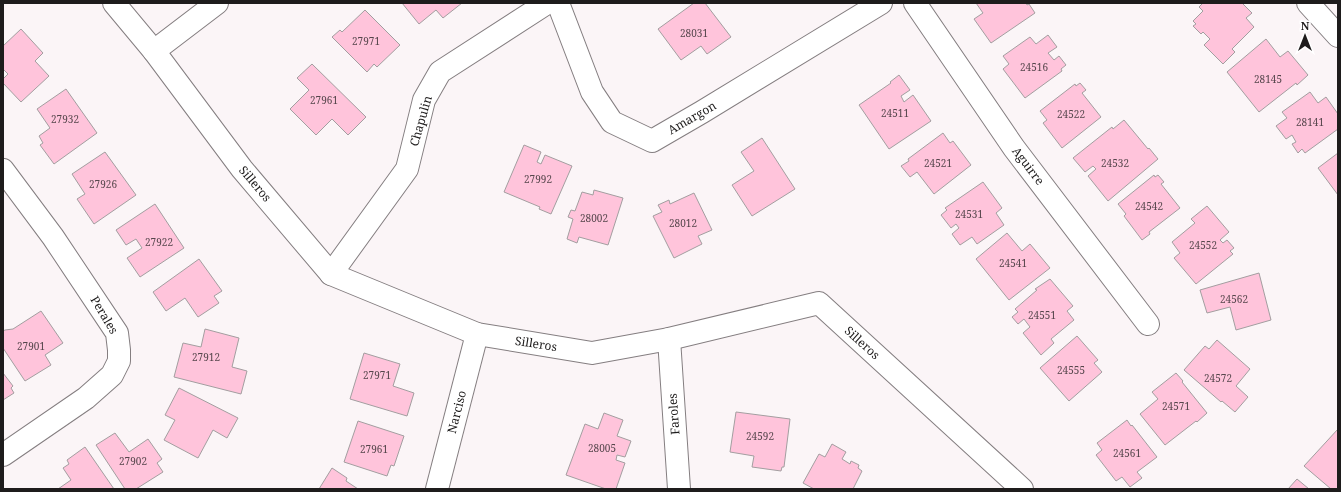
<svg xmlns="http://www.w3.org/2000/svg" width="1341" height="492" font-family="'Noto Serif',serif">
	<style>
		.building { fill: #ffc4db; stroke: #a39ea0 }
		.lines { fill: none; stroke-linecap: round; stroke-linejoin: round }
		.minor-casing { stroke: #847e80; stroke-width: 24 }
		.minor { stroke: #fff; stroke-width: 22 }
		.labels { text-anchor: middle; stroke-width: 3; stroke-linejoin: round; paint-order: stroke }
		.number-label { font-size: 10px; fill: #56464c }
		.street-label { font-size: 12px; fill: #1e1c1c; stroke: #fff }
	</style>
	<rect width="100%" height="100%" fill="#fbf5f7"/>
	<g class="building">
		<polygon points="402,3 462,3 443,18 436,10 419,24"/>
		<polygon points="694,3 705,3 731,37 707,54 701,46 681,60 658,29"/>
		<polygon points="976,3 1026,3 1027,5 1029,4 1035,13 991,43 974,19 983,13"/>
		<polygon points="1203,3 1242,3 1252,13 1246,18 1254,27 1232,49 1235,52 1223,64 1204,45 1210,39 1203,32 1201,34 1193,26 1196,24 1193,21 1203,11 1199,7"/>
		<polygon points="365,10 400,45 377,67 374,64 367,72 332,37 340,30 342,32"/>
		<polygon points="21,29 43,53 35,61 49,76 21,102 3,83 3,79 8,74 3,69 3,46"/>
		<polygon points="1048,35 1057,47 1048,53 1054,60 1059,56 1066,65 1061,69 1062,71 1025,98 1003,69 1009,64 1003,56 1030,37 1036,44"/>
		<polygon points="1266,39 1280,57 1288,51 1308,75 1297,85 1296,83 1259,112 1227,72"/>
		<polygon points="312,64 366,117 348,135 332,119 316,135 290,109 309,90 297,78"/>
		<polygon points="899,75 910,90 901,96 904,102 913,95 931,121 889,149 859,105 891,83 890,82"/>
		<polygon points="1080,83 1086,90 1082,93 1101,117 1062,148 1043,123 1047,120 1040,111 1075,84 1076,86"/>
		<polygon points="66,89 97,133 54,164 40,145 43,143 39,136 50,128 37,109"/>
		<polygon points="1310,92 1318,103 1326,97 1338,114 1338,129 1305,153 1302,149 1298,153 1292,144 1296,142 1292,135 1286,139 1276,126 1287,118 1282,112"/>
		<polygon points="1124,120 1148,149 1149,148 1158,159 1108,201 1088,176 1096,169 1093,166 1085,172 1073,158 1112,127 1113,129"/>
		<polygon points="943,133 950,143 953,141 971,165 934,194 917,172 910,177 901,166 909,161 908,159"/>
		<polygon points="762,138 795,189 752,216 732,185 754,171 741,152"/>
		<polygon points="524,145 541,152 537,162 541,164 545,155 572,166 551,214 539,209 540,207 504,192"/>
		<polygon points="105,152 136,195 94,224 77,199 85,194 72,174"/>
		<polygon points="1338,153 1338,195 1318,168"/>
		<polygon points="1154,175 1155,177 1158,175 1164,182 1161,184 1180,208 1149,232 1150,234 1142,240 1124,216 1126,214 1118,204"/>
		<polygon points="983,182 1002,208 996,213 1004,225 977,244 972,237 960,245 952,234 959,228 956,224 951,228 941,215 947,210 945,208"/>
		<polygon points="594,190 623,198 608,245 579,237 577,243 567,239 573,219 568,217 571,210 575,211 582,192 593,195"/>
		<polygon points="694,193 712,230 698,236 702,244 674,258 653,216 662,212 658,205 669,200 670,204"/>
		<polygon points="155,204 184,248 140,277 127,258 142,248 136,239 126,245 116,230"/>
		<polygon points="1207,206 1229,232 1220,240 1223,243 1227,240 1234,248 1230,251 1233,254 1196,284 1174,258 1180,253 1172,242 1195,223 1191,219"/>
		<polygon points="1007,233 1022,251 1030,244 1050,268 1009,300 976,259"/>
		<polygon points="199,259 222,291 214,296 219,303 198,317 185,298 166,311 153,292"/>
		<polygon points="1259,273 1271,320 1236,330 1230,307 1207,313 1200,290"/>
		<polygon points="1050,279 1073,306 1067,311 1074,320 1051,339 1054,343 1041,355 1023,333 1030,327 1024,319 1018,324 1012,317 1018,312 1015,309 1037,290 1035,289"/>
		<polygon points="41,311 63,343 45,355 51,365 25,381 3,348 3,331 5,330 13,329"/>
		<polygon points="205,329 239,338 232,367 247,371 241,394 174,377 183,343 201,347"/>
		<polygon points="1077,336 1098,360 1094,363 1102,372 1069,401 1040,368"/>
		<polygon points="1217,340 1250,369 1236,386 1248,397 1235,412 1222,401 1221,402 1184,370 1205,346 1209,349"/>
		<polygon points="364,353 400,364 393,386 414,393 407,416 350,399"/>
		<polygon points="3,373 13,386 11,388 14,393 3,400"/>
		<polygon points="1176,373 1183,381 1182,382 1207,413 1197,422 1196,421 1165,445 1140,414 1158,399 1152,392"/>
		<polygon points="179,388 238,418 227,438 213,430 198,458 164,440 175,420 165,415"/>
		<polygon points="736,412 790,419 784,467 782,467 781,471 752,467 754,456 730,452"/>
		<polygon points="604,413 623,420 617,436 631,441 625,457 617,455 616,460 625,463 616,489 606,489 566,475 585,424 598,429"/>
		<polygon points="1127,420 1131,426 1132,425 1157,457 1137,472 1142,478 1130,487 1122,477 1116,481 1096,455 1102,450 1097,443"/>
		<polygon points="358,421 404,436 394,466 391,465 387,476 344,462"/>
		<polygon points="1338,429 1338,489 1331,489 1304,466"/>
		<polygon points="115,433 129,452 148,439 162,459 157,463 163,472 136,489 125,489 96,445"/>
		<polygon points="832,444 846,452 842,459 850,464 851,461 859,465 858,468 862,471 853,489 814,489 803,483 819,454 825,457"/>
		<polygon points="85,447 114,489 58,489 71,480 63,468 69,464 67,460"/>
		<polygon points="332,468 347,478 346,481 358,489 319,489"/>
		<polygon points="1297,479 1309,489 1288,489"/>
	</g>
	<g class="lines">
		<g class="minor-casing">
			<g id="minor">
				<polyline points="114,3 154,51 242,169 331,274 477,334 592,353 669,339 819,303 1022,489"/>
				<polyline points="558,3 592,92 612,122 652,141 702,112 881,3"/>
				<polyline points="915,3 1014,148 1148,324"/>
				<polyline points="1308,3 1338,36"/>
				<polyline points="154,51 217,3"/>
				<polyline points="3,170 53,237 117,333 119,350 119,361 112,375 86,398 3,455"/>
				<polyline points="331,274 407,169 424,100 440,72 547,3"/>
				<polyline points="669,339 679,489"/>
				<polyline points="437,489 477,334"/>
			</g>
		</g>
		<use href="#minor" class="minor"/>
	</g>
	<g class="labels">
		<g class="number-label">
			<text x="694" y="37">28031</text>
			<text x="366" y="45">27971</text>
			<text x="1034" y="71">24516</text>
			<text x="1268" y="83">28145</text>
			<text x="324" y="104">27961</text>
			<text x="895" y="117">24511</text>
			<text x="1071" y="118">24522</text>
			<text x="65" y="123">27932</text>
			<text x="1310" y="126">28141</text>
			<text x="938" y="167">24521</text>
			<text x="1115" y="167">24532</text>
			<text x="538" y="183">27992</text>
			<text x="103" y="188">27926</text>
			<text x="1149" y="210">24542</text>
			<text x="969" y="218">24531</text>
			<text x="594" y="222">28002</text>
			<text x="683" y="227">28012</text>
			<text x="159" y="246">27922</text>
			<text x="1203" y="249">24552</text>
			<text x="1013" y="267">24541</text>
			<text x="1234" y="303">24562</text>
			<text x="1042" y="319">24551</text>
			<text x="31" y="350">27901</text>
			<text x="206" y="361">27912</text>
			<text x="1071" y="374">24555</text>
			<text x="377" y="379">27971</text>
			<text x="1218" y="382">24572</text>
			<text x="1176" y="410">24571</text>
			<text x="760" y="440">24592</text>
			<text x="602" y="452">28005</text>
			<text x="374" y="453">27961</text>
			<text x="1127" y="457">24561</text>
			<text x="133" y="465">27902</text>
		</g>
		<g class="street-label">
			<text transform="translate(692 118) rotate(-30)" y="4">Amargon</text>
			<text transform="translate(421 121) rotate(-74)" y="4">Chapulin</text>
			<text transform="translate(1028 166) rotate(53)" y="4">Aguirre</text>
			<text transform="translate(255 184) rotate(50)" y="4">Silleros</text>
			<text transform="translate(104 315) rotate(59)" y="4">Perales</text>
			<text transform="translate(862 343) rotate(42)" y="4">Silleros</text>
			<text transform="translate(536 344) rotate(9)" y="4">Silleros</text>
			<text transform="translate(457 412) rotate(-76)" y="4">Narciso</text>
			<text transform="translate(674 414) rotate(-94)" y="4">Faroles</text>
		</g>
	</g>
	<rect width="1341" height="492" fill="none" stroke="#1e1c1c" stroke-width="8"/>
	<g transform="translate(1305 36)" stroke="#ffffff" stroke-width="3" paint-order="stroke">
	<path d="M0-3L7 15L0 10L-7 15Z" fill="#1e1c1c"/>
	<text y="-6" font-size="11" font-weight="bold" text-anchor="middle" fill="#1e1c1c">N</text>
	</g>
</svg>
